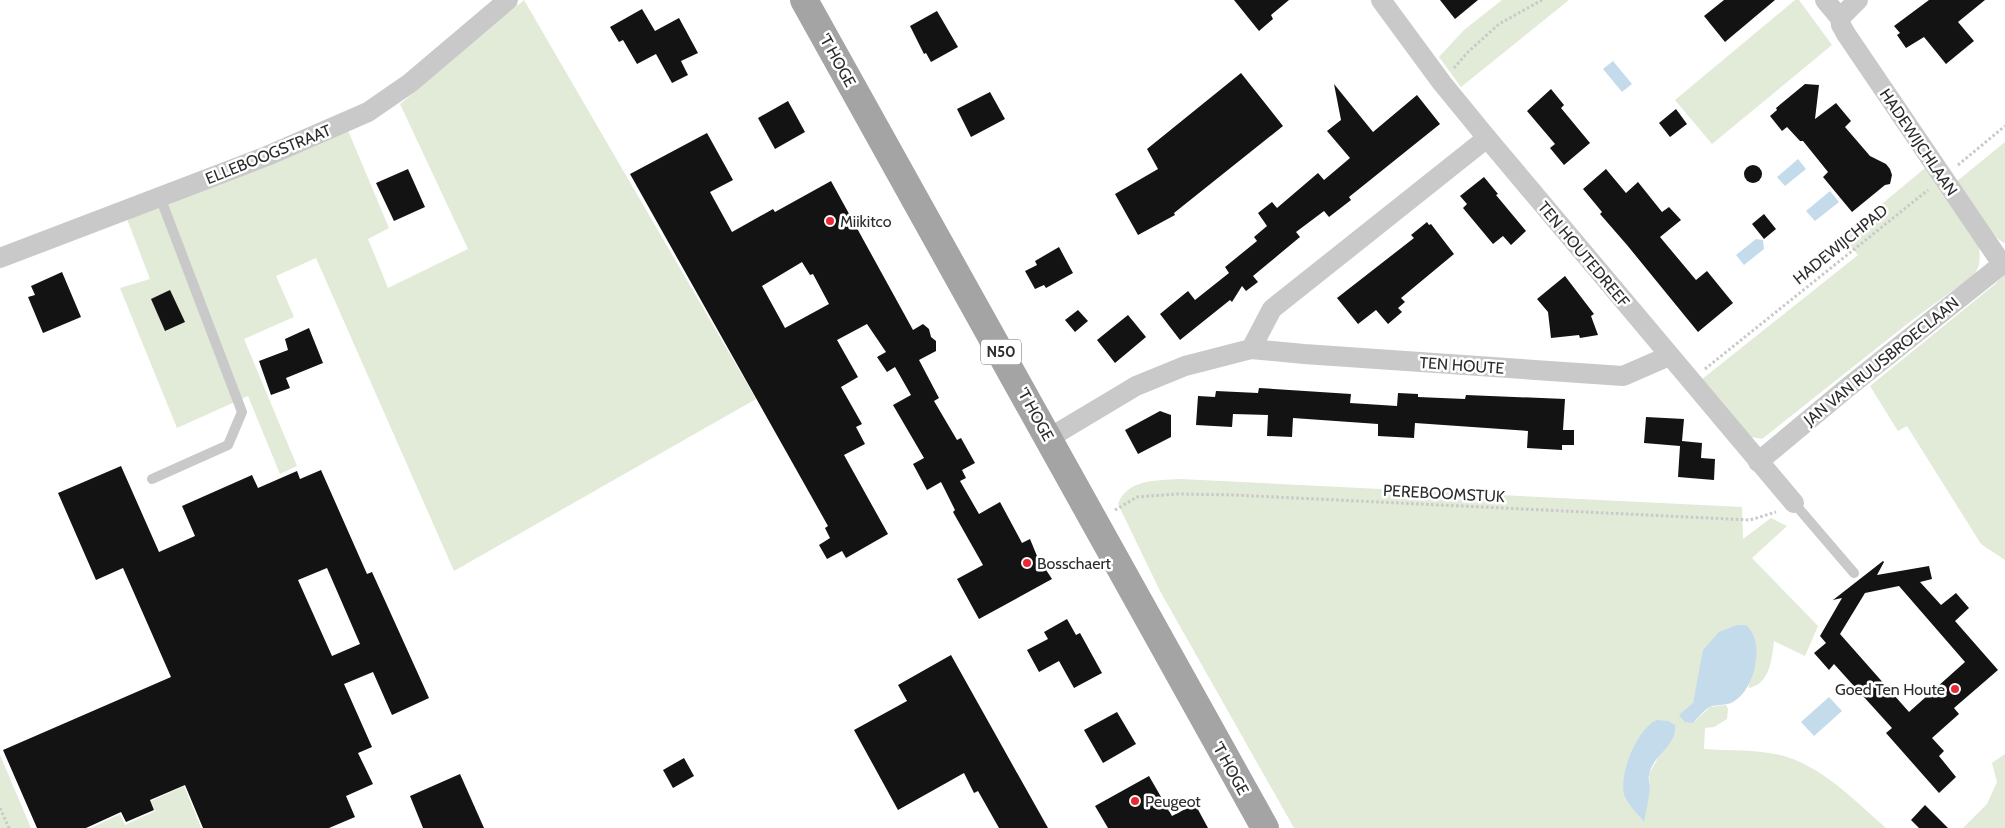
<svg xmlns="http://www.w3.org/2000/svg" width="2005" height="828" font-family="Cabin,sans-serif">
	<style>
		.green { fill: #e2ead8; fill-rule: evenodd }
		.water { fill: #c4dbeb }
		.building { fill: #131313; fill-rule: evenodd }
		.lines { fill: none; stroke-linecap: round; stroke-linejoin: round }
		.path { stroke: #c9c9c9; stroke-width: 3; stroke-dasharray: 2.5 2.5; stroke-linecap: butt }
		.service { stroke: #c9c9c9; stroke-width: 10 }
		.minor { stroke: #c9c9c9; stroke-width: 20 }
		.primary { stroke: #a4a4a4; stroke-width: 28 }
		.poi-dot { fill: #e72a35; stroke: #fff; stroke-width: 2 }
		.labels { text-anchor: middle; stroke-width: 5; stroke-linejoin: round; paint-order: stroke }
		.shield { fill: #fff; stroke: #6b6b6b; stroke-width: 1 }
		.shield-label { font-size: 15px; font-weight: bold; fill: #2c2c2c }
		.street-label { font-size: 16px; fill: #2c2c2c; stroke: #fff }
		.poi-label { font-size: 16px; fill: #2c2c2c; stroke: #fff; text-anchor: start }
	</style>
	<rect width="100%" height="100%" fill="#fff"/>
	<g class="green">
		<polygon points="524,0 756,399 454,571 316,258 276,276 294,317 244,339 297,466 280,474 248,396 177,428 120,288 150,279 127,219 347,128 389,228 368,239 388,288 468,249 400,104"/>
		<polygon points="1502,0 1569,0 1461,87 1439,57 1464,30"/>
		<polygon points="1795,0 1799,0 1832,45 1712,144 1675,100"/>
		<path d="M2005,142v101c-11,-2 -40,-49 -49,-61z"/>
		<path d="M1925,168l54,77c1,12 2,20 -5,30l-63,46 -149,118 -12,-2 -49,-57 157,-125 -16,-18z"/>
		<polygon points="2005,274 2005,560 1981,544 1907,426 1898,431 1870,386 1994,285"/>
		<path d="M1180,479l562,28 1,32 28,-21 16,8 -35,32 66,68 -13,30 -31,-15c-2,17 -4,44 -26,47l8,-27 -19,-36 -37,46 -7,32v20l17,-16 16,-2 2,4 -1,10 -13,8 -9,1 -1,21c27,2 54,0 80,7 40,12 71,45 102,72h-592l-134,-237 -42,-87c10,-26 39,-23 62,-25zM1675,725l-8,21 -4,3 -14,25 1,13 -7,34 -18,-25z"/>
		<polygon points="2005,754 2005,828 1963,828 1987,804 1997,782 1992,763"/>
		<polygon points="0,755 31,828 0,828"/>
		<polygon points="184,786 201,828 91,828 120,814 125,825 155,811 151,801"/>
	</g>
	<g class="water">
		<polygon points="1613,61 1632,84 1622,92 1603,69"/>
		<polygon points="1798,159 1806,169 1785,186 1777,177"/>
		<polygon points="1830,191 1839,202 1815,221 1806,211"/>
		<polygon points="1756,239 1763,240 1764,249 1744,265 1736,255"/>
		<path d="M1737,625h9c20,17 9,65 -13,77 -7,4 -16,2 -23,5 -6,3 -12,11 -17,16l-8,-1 -6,-7 14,-12 10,-53 16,-18z"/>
		<polygon points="1829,697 1842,711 1814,736 1801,722"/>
		<path d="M1657,720l11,1 7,4c2,22 -22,29 -26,50 -1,4 1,8 1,12 -1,11 -4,24 -6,35 -6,-8 -15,-16 -19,-25 -8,-21 13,-70 32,-77z"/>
	</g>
	<g class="building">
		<polygon points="1234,0 1289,0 1271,15 1273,19 1259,31"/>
		<polygon points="1440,0 1478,0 1455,19"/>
		<polygon points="1724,0 1775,0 1725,42 1704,16"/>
		<polygon points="1929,0 1985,0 1958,22 1974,41 1946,64 1924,37 1906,48 1897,35 1900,33 1894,26"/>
		<polygon points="642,9 655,31 679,18 698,53 681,61 688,75 672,83 656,54 637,64 623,40 619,42 610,27"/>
		<polygon points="937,11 958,47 931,62 926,53 924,54 910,26"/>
		<polygon points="1241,73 1283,126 1174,213 1175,215 1138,235 1115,194 1158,169 1147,149"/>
		<polygon points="1334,84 1373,132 1417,95 1440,124 1349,197 1351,200 1329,217 1324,211 1296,232 1300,237 1253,276 1258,282 1246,291 1242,286 1232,302 1230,300 1180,340 1160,314 1188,291 1195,300 1229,273 1225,267 1257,241 1254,237 1267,226 1258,213 1272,202 1277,208 1318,173 1324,180 1350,158 1327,131 1341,120"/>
		<polygon points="1805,84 1819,85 1815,119 1836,103 1851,121 1845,127 1870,156 1886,164 1890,169 1892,175 1890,184 1885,185 1852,212 1823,177 1828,172 1803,141 1800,141 1787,127 1782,131 1770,116 1777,110 1776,108"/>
		<polygon points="1551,89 1564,105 1561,108 1590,143 1564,165 1550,148 1555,144 1527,111"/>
		<polygon points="990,92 1005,119 971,137 957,109"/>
		<polygon points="788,101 805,132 775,149 758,118"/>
		<polygon points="1676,109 1687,124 1670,137 1659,123"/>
		<path d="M707,133l26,47 -23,12 22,40 41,-23 2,3 56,-31 82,149 10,-6 6,5 2,8 5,4v10l-17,9 20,38 -5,3 23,39 4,-2 14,25 -13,7 4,8 -6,3 19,33 21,-12 22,41 8,-4 7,17 15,23 -73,40 -22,-40 26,-14 -30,-53 2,-2 -14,-28 -14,8 -14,-26 11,-6 -31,-53 18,-10 -16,-28 -8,5 -10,-15 9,-5 -19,-28 -30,16 21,37 -17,10 21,37 -6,3 9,17 -21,11 44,79 -42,24 -4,-7 -15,8 -8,-14 11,-7 -5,-10 3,-2 -198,-352zM802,262l8,13 3,-1 16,30 -44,24 -23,-42z"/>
		<circle cx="1753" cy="174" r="9"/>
		<polygon points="408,169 425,207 394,221 376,183"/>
		<polygon points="1606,169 1626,193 1638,182 1662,212 1669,207 1681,220 1660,237 1696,280 1707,271 1733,303 1698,332 1627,245 1600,214 1602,212 1583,189"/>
		<polygon points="1484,177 1498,194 1496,195 1526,231 1511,245 1503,236 1493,244 1463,208 1467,204 1460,196"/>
		<polygon points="1764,214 1776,229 1764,239 1752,224"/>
		<polygon points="1427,222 1429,225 1431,224 1454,254 1401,298 1405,302 1398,308 1402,312 1388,324 1376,310 1358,324 1337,298 1414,238 1411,235"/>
		<polygon points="1059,247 1073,273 1046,288 1044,285 1035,289 1025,271 1037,265 1035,261"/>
		<polygon points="62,272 81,317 43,333 28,297 35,295 31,286"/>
		<polygon points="1565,276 1594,314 1591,316 1598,335 1580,338 1579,335 1551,338 1548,312 1537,299"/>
		<polygon points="170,290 185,322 165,331 151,299"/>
		<polygon points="1078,310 1088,321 1075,332 1065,320"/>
		<polygon points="1128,315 1146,337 1115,363 1097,340"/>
		<polygon points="309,328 323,363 286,378 290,388 271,395 259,361 288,350 285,339"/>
		<polygon points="1259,388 1351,394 1350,403 1397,406 1398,393 1418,394 1418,397 1465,399 1466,395 1565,399 1563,430 1574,430 1574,445 1562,445 1562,450 1527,448 1528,431 1415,423 1414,438 1378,436 1378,424 1293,418 1292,437 1267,436 1268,415 1233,414 1232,427 1196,425 1198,396 1215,397 1216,391 1258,393"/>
		<polygon points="1160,411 1171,415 1171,437 1138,454 1125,430"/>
		<polygon points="1646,417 1684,419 1682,441 1702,443 1701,458 1715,459 1714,480 1678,477 1680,446 1644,443"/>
		<path d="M121,466l38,86 36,-16 -13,-30 70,-31 6,13 39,-17 3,8 21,-9 46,104 5,-2 57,126 -37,17 -19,-43 -29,12 28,63 -14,6 15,31 -27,12 9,21 -26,11h-126l-18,-43 -35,15 4,10 -28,12 -5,-10 -35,16h-49l-34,-78 168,-73 -48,-109 -27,12 -38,-87zM327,568l33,76 -28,12 -34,-76z"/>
		<path d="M1883,561l1,1 -7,13 52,-9 3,13 -12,3 21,23 15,-12 13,15 -14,13 43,49 -44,38 5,6 -27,24 12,13 -5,5 17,21 -17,16 -53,-60 6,-5 -58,-64 -5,6 -15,-17 12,-10 -6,-7 22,-38 -9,2zM1899,586l66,76 -56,50 -69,-78 25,-41z"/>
		<polygon points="1067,619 1076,635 1080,633 1102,673 1074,688 1059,661 1039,672 1027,650 1048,639 1044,632"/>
		<polygon points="951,655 1012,764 1048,828 999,828 978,791 974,793 964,773 898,810 854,730 907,701 898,685"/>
		<polygon points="1117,712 1136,744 1103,763 1084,730"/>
		<polygon points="684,758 694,776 673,788 663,770"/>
		<polygon points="460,774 484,828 423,828 410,796"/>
		<polygon points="1149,776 1172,816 1195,804 1208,828 1108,828 1095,806"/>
		<polygon points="1925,805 1948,828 1919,828 1911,820"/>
	</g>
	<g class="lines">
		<g class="path">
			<polyline points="1454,68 1468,52 1499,24 1542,0"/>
			<polyline points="1958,165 2005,126"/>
			<polyline points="1705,369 1928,190"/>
			<polyline points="1115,510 1137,497 1177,494 1234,495 1750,520 1776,512"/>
			<polyline points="0,808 9,828"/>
		</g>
		<g class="service">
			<polyline points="152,479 228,445 242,412 160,197"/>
			<polyline points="1794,503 1854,573"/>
		</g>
		<g class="minor">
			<polyline points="1381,0 1442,83 1487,138 1794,503"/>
			<polyline points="1825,0 1840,18 1841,25 1846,34 2002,264"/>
			<polyline points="1840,18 1858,0"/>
			<polyline points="0,258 267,156 368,112 410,83 508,0"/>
			<polyline points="1251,349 1272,309 1487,138"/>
			<polyline points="1049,438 1136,386 1185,366 1251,349 1304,354 1623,376 1669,356"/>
			<polyline points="1758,462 1847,388 2005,262"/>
		</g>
		<polyline class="primary" points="804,0 1265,828"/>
	</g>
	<g class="poi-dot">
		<circle cx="830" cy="221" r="5"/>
		<circle cx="1027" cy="563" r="5"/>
		<circle cx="1955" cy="689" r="5"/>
		<circle cx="1135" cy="801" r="5"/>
	</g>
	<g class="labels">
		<rect class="shield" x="981" y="339.5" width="40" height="25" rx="4"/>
		<g class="shield-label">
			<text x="1001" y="357">N50</text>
		</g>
		<g class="street-label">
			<text transform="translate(838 60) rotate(61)" y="6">'T HOGE</text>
			<text transform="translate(1919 142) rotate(56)" y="6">HADEWIJCHLAAN</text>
			<text transform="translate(268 154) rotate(-22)" y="6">ELLEBOOGSTRAAT</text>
			<text transform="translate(1840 244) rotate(-39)" y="6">HADEWIJCHPAD</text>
			<text transform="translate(1584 254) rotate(50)" y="6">TEN HOUTEDREEF</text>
			<text transform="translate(1881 361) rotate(-39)" y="6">JAN VAN RUUSBROECLAAN</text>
			<text transform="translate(1462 365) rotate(4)" y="6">TEN HOUTE</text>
			<text transform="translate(1036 414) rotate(61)" y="6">'T HOGE</text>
			<text transform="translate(1444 493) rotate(3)" y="6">PEREBOOMSTUK</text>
			<text transform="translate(1231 768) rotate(61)" y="6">'T HOGE</text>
		</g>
		<g class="poi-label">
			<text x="840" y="227">Miikitco</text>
			<text x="1037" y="569">Bosschaert</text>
			<text x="1945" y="695" text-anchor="end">Goed Ten Houte</text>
			<text x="1145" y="807">Peugeot</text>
		</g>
	</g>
</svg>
